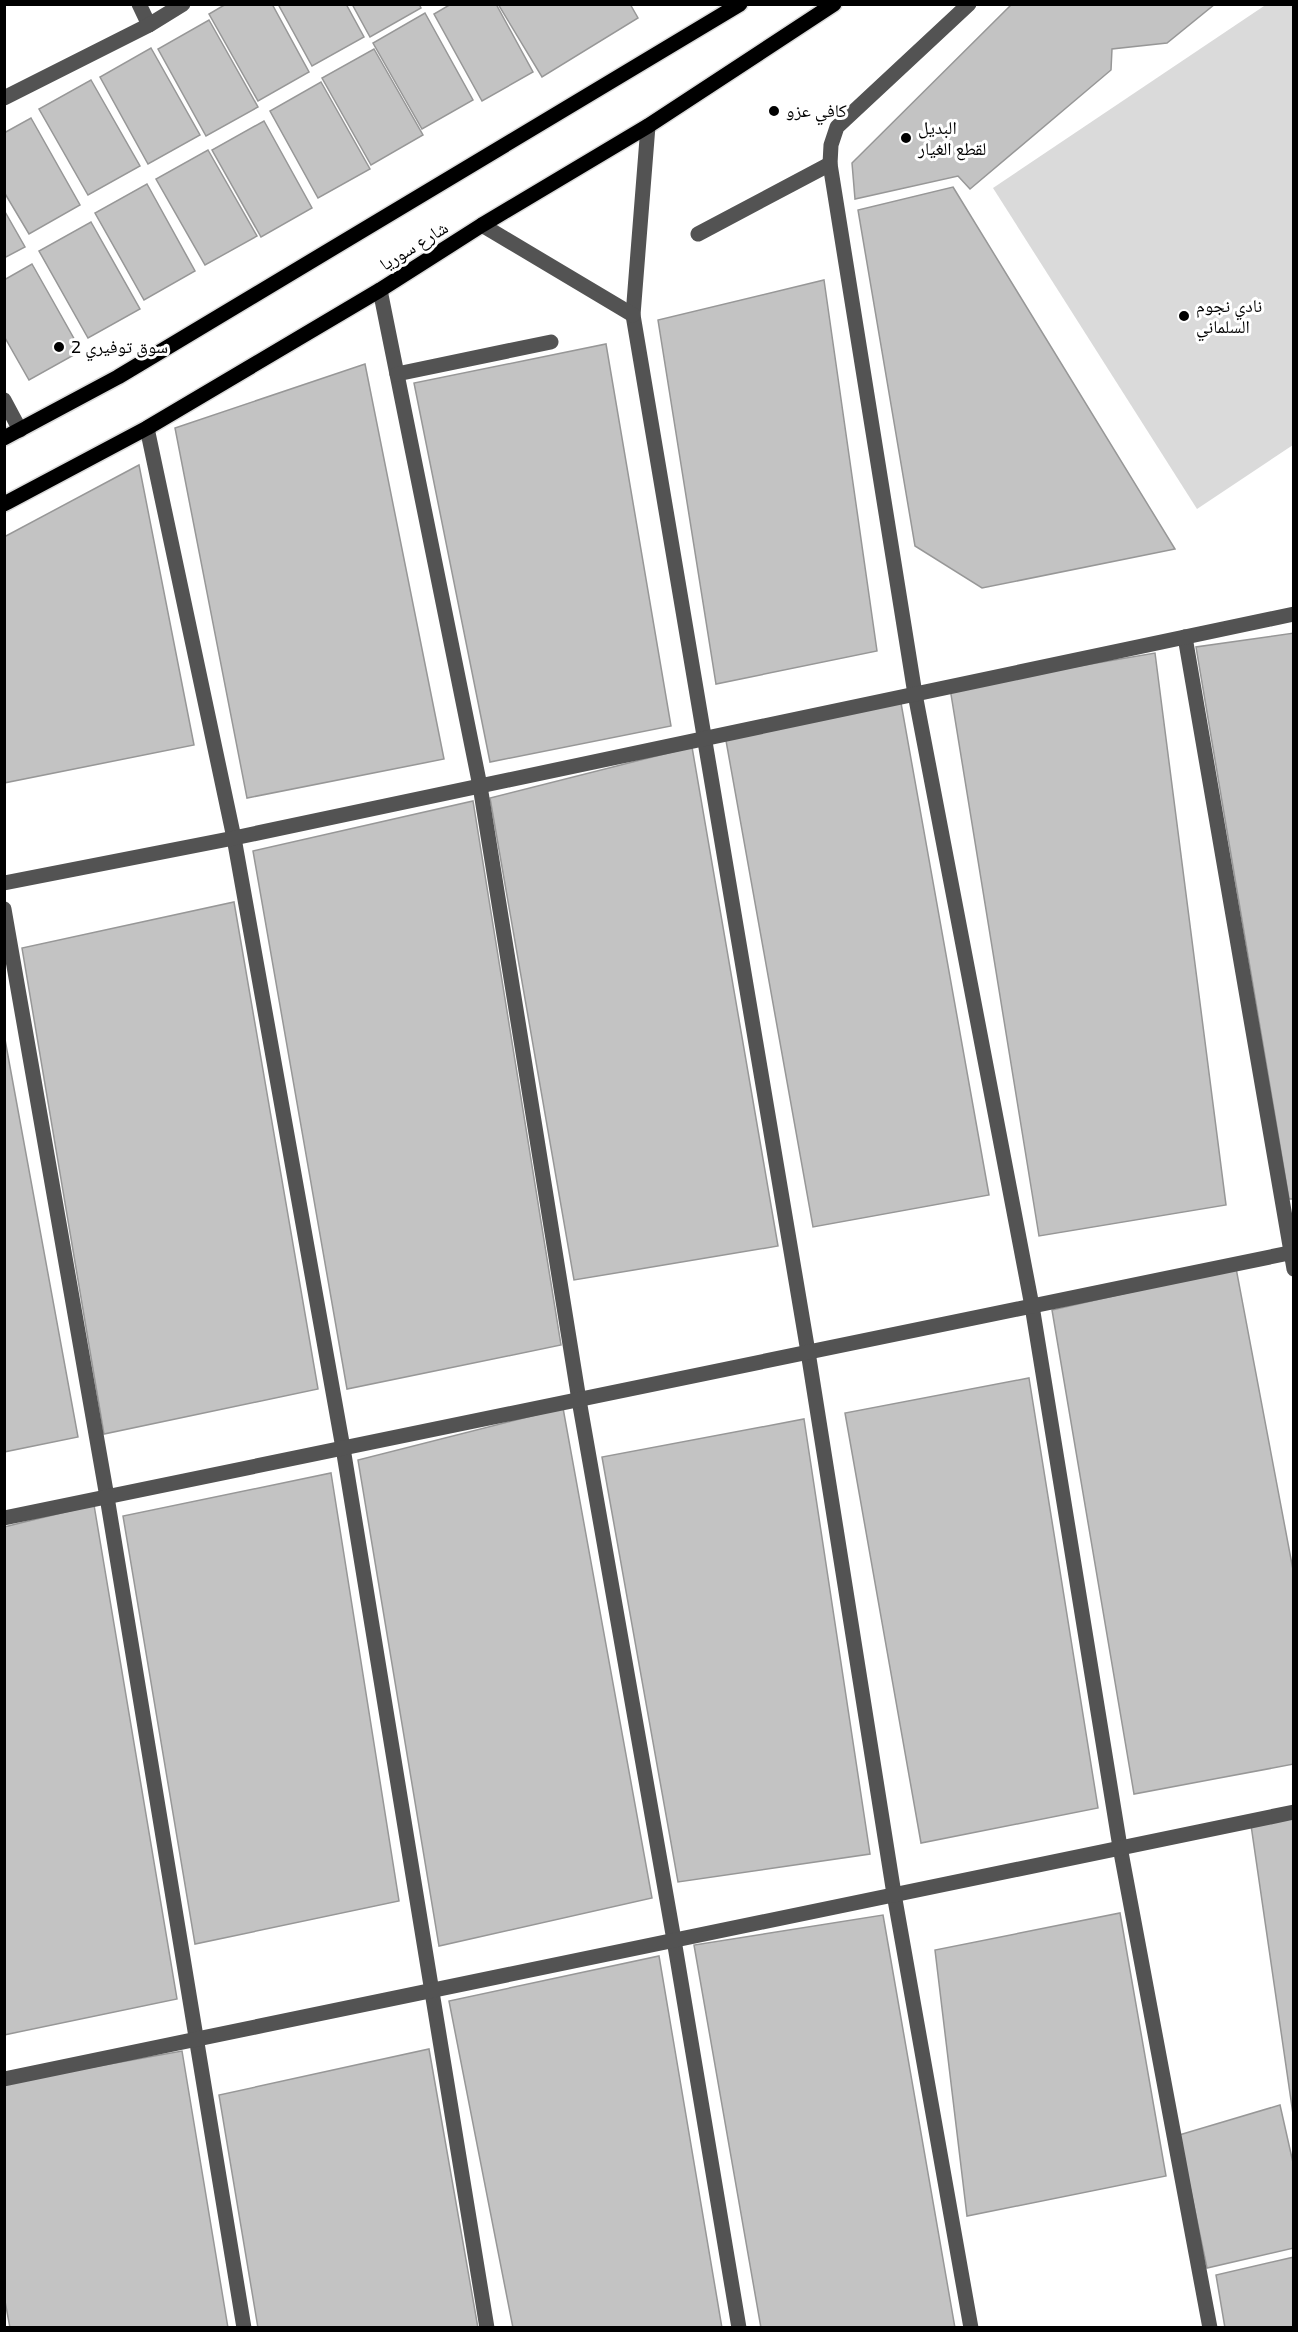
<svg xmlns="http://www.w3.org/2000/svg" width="1298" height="2332" font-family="'Exo 2','Noto Naskh Arabic',sans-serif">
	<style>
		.green { fill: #dadada }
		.building { fill: #c3c3c3; stroke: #979797; stroke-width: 1.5 }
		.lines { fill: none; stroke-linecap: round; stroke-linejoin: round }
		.major-casing { stroke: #dbdbdb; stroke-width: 18 }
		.minor { stroke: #535353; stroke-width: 15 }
		.major { stroke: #000; stroke-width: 15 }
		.poi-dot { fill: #000; stroke: #fff; stroke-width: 2 }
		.labels { text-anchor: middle; stroke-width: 6; stroke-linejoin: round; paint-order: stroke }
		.poi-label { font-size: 18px; fill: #000; stroke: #fff; text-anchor: start }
		.street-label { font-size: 18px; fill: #000; stroke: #fff }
	</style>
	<rect width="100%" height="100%" fill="#fff"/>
	<polygon class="green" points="1267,4 1293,5 1293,445 1197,509 993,188"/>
	<g class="building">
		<polygon points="226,4 272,4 309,72 258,101 209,14"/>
		<polygon points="278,4 346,4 364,37 312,66"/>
		<polygon points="352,4 419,4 421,8 370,37"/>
		<polygon points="451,4 496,4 533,72 482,101 434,14"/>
		<polygon points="498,4 630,4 638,18 542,77"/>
		<polygon points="1012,4 1215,4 1167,43 1112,49 1111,70 970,189 958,176 855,199 852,163"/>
		<polygon points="425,13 473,100 422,129 373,43"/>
		<polygon points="209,20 258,107 206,136 158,49"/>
		<polygon points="151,48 200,135 148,164 100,77"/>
		<polygon points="374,49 423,135 371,165 322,78"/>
		<polygon points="91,80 140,166 88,195 39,109"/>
		<polygon points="321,82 370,169 318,198 270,111"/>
		<polygon points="31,118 80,205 29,234 4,192 4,133"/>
		<polygon points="264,121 312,208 261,237 212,150"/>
		<polygon points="208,150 257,236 205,265 156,179"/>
		<polygon points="147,184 195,271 144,300 95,213"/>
		<polygon points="953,187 1175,549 982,588 915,546 858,210"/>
		<polygon points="4,210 25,247 4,258"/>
		<polygon points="91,222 140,309 88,338 39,251"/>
		<polygon points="32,264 81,351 29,380 4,336 4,280"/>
		<polygon points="824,280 877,651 716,684 658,320"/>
		<polygon points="606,344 671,726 490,762 414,383"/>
		<polygon points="365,364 444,759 247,798 175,428"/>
		<polygon points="139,465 194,745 4,783 4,537"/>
		<polygon points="1294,633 1294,1199 1289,1199 1196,647"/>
		<polygon points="1155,653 1226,1205 1039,1236 950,688"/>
		<polygon points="901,703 989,1195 813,1227 725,735"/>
		<polygon points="692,747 778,1246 574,1280 490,798"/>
		<polygon points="473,801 561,1345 347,1389 253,851"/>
		<polygon points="234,902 318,1389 104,1434 22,948"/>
		<polygon points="4,1034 78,1437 4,1452"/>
		<polygon points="1236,1268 1294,1575 1294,1764 1134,1794 1052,1310"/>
		<polygon points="1029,1378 1098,1808 921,1843 845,1413"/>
		<polygon points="563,1408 652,1898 439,1946 358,1460"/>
		<polygon points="804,1419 870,1854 678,1882 602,1457"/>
		<polygon points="331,1473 399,1901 195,1944 123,1516"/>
		<polygon points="94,1505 177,1999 4,2035 4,1527"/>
		<polygon points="1294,1818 1294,2121 1251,1825"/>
		<polygon points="1120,1913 1166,2176 967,2216 935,1950"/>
		<polygon points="883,1915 955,2328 761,2328 694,1945"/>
		<polygon points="659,1956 722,2328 513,2328 449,2001"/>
		<polygon points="429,2049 478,2328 258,2328 219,2095"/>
		<polygon points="182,2051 228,2328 10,2328 4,2296 4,2083"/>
		<polygon points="1280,2105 1294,2167 1294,2248 1207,2268 1179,2135"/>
		<polygon points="1294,2257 1294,2328 1225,2328 1216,2275"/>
	</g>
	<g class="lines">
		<g class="major-casing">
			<g id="major">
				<polyline points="4,438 118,377 740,4"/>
				<polyline points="4,504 147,428 380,290 482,225 648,126 834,4"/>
			</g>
		</g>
		<g class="minor">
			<polyline points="139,4 149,25"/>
			<polyline points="969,4 837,127 831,145 830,164 915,694 1032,1306 1120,1847 1210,2328"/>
			<polyline points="4,98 149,25 183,4"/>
			<polyline points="648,126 633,315 808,1352 894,1894 971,2328"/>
			<polyline points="482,225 633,315"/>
			<polyline points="698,234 830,164"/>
			<polyline points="380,290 480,786 579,1400 674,1940 739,2328"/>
			<polyline points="397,374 551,342"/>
			<polyline points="4,400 20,430"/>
			<polyline points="147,428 234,838 343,1448 487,2328"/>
			<polyline points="1185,637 1294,1269"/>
			<polyline points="4,883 234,838 1294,614"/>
			<polyline points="4,909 107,1497 244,2328"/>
			<polyline points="4,1518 1294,1252"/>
			<polyline points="4,2079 1294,1812"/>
		</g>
		<use href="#major" class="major"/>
	</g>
	<g class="poi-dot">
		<circle cx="774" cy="111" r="6"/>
		<circle cx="906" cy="138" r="6"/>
		<circle cx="1184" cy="316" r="6"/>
		<circle cx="59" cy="347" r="6"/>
	</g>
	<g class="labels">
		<g class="poi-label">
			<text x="786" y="117">كافي عزو</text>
			<text x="918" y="134">البديل<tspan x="918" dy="21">لقطع الغيار</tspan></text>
			<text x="1196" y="312">نادي نجوم<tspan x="1196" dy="21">السلماني</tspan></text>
			<text x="71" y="353">سوق توفيري 2</text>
		</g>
		<g class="street-label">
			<text transform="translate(414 246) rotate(-32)" y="6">شارع سوريا</text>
		</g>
	</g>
	<rect width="1298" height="2332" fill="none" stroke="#000000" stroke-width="12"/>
</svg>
